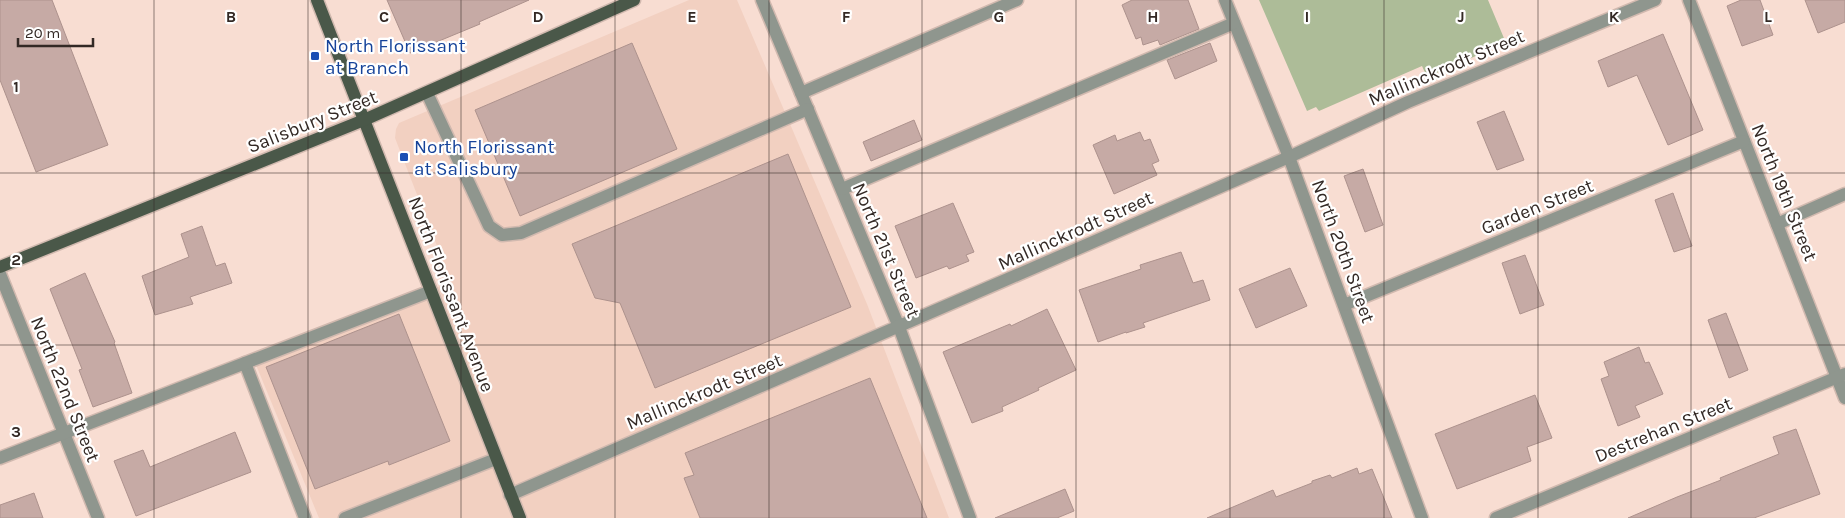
<svg xmlns="http://www.w3.org/2000/svg" width="1845" height="518" font-family="Karla,sans-serif">
	<style>
		.built { fill: #f2d0c1 }
		.green { fill: #adbc98 }
		.building { fill: #c6aaa5; stroke: #ad928d }
		.lines { fill: none; stroke-linecap: round; stroke-linejoin: round }
		.minor-casing { stroke: #d1b9af; stroke-width: 15 }
		.major-casing { stroke: #d1b9af; stroke-width: 15 }
		.minor { stroke: #8f968e; stroke-width: 12 }
		.major { stroke: #4a5849; stroke-width: 12 }
		.grid { fill: none; stroke: #332925; stroke-width: 1; stroke-opacity: 0.55 }
		.transit-dot { fill: #1a4fb4; stroke: #fff; stroke-width: 2 }
		.labels { text-anchor: middle; stroke-width: 4.5; stroke-linejoin: round; paint-order: stroke }
		.transit-label { font-size: 19px; fill: #164399; stroke: #fff; text-anchor: start }
		.street-label { font-size: 19px; fill: #332925; stroke: #fff }
		.grid-label { font-size: 16px; text-anchor: middle; font-weight: bold; fill: #332925; stroke: #fff; stroke-width: 4.5; stroke-linejoin: round; paint-order: stroke }
	</style>
	<rect width="100%" height="100%" fill="#f8ddd2"/>
	<polygon class="built" points="689,0 737,0 867,304 949,518 319,518 254,360 451,282 395,138 396,129 399,123"/>
	<polygon class="green" points="1259,0 1488,0 1506,43 1427,77 1422,66 1319,111 1316,107 1307,111"/>
	<g class="building">
		<polygon points="0,0 52,0 108,145 36,172 0,80"/>
		<polygon points="387,0 529,0 479,22 480,24 410,53"/>
		<polygon points="1132,0 1188,0 1199,29 1160,45 1158,40 1143,45 1141,37 1136,39 1122,5"/>
		<polygon points="1741,0 1760,0 1773,35 1742,46 1727,6"/>
		<polygon points="1805,0 1845,0 1845,22 1818,33"/>
		<polygon points="1663,34 1703,130 1668,145 1637,75 1608,87 1598,61"/>
		<polygon points="632,43 677,149 520,216 475,110"/>
		<polygon points="1210,43 1217,61 1175,79 1167,60"/>
		<polygon points="1504,111 1524,160 1497,170 1477,122"/>
		<polygon points="914,120 922,140 871,161 863,142"/>
		<polygon points="1140,132 1144,141 1150,139 1159,161 1152,164 1157,175 1114,194 1093,145 1115,135 1117,141"/>
		<polygon points="788,154 851,307 655,388 620,303 595,298 572,244"/>
		<polygon points="1363,169 1383,225 1365,232 1344,176"/>
		<polygon points="1673,193 1692,246 1674,252 1655,200"/>
		<polygon points="953,203 974,252 966,255 969,261 949,269 947,266 916,278 895,226"/>
		<polygon points="202,226 216,266 225,263 232,283 190,297 193,304 155,315 142,276 189,257 181,234"/>
		<polygon points="1181,252 1193,283 1203,280 1210,300 1143,323 1145,327 1126,333 1126,332 1098,342 1079,290 1141,269 1140,265"/>
		<polygon points="1525,255 1544,305 1520,314 1502,263"/>
		<polygon points="1290,268 1307,306 1256,328 1239,289"/>
		<polygon points="85,273 115,342 114,343 132,393 93,407 79,370 82,369 50,289"/>
		<polygon points="1047,309 1076,370 1038,388 1039,390 1002,407 1003,411 972,423 943,352 1010,324 1011,326"/>
		<polygon points="1726,313 1748,370 1729,378 1708,320"/>
		<polygon points="399,314 450,441 389,465 388,461 315,489 266,367"/>
		<polygon points="1639,347 1645,363 1649,362 1663,394 1635,406 1640,417 1618,426 1601,379 1609,376 1604,362"/>
		<polygon points="870,378 927,518 700,518 684,478 694,475 685,453"/>
		<polygon points="1535,395 1552,438 1527,447 1531,461 1457,489 1435,434"/>
		<polygon points="1796,429 1820,494 1754,518 1628,518 1677,497 1721,480 1720,478 1779,454 1773,437"/>
		<polygon points="235,432 251,472 136,516 114,461 143,450 150,467"/>
		<polygon points="1357,468 1359,474 1372,469 1392,518 1207,518 1273,490 1276,497 1312,483 1312,481 1330,475 1332,478"/>
		<polygon points="1065,489 1074,511 1057,518 995,518"/>
		<polygon points="34,493 43,518 0,518 0,505"/>
	</g>
	<g class="lines">
		<g class="minor-casing">
			<g id="minor">
				<polyline points="762,0 899,327 970,518"/>
				<polyline points="1225,0 1289,157 1422,518"/>
				<polyline points="1689,0 1845,398"/>
				<polyline points="427,93 489,226 502,235 521,233 808,109"/>
				<polyline points="801,93 1017,0"/>
				<polyline points="842,189 1234,23"/>
				<polyline points="1777,224 1845,194"/>
				<polyline points="0,274 98,518"/>
				<polyline points="1344,305 1744,141"/>
				<polyline points="245,363 305,518"/>
				<polyline points="0,458 431,291"/>
				<polyline points="510,495 1289,157 1408,102 1655,0"/>
				<polyline points="345,518 496,459"/>
				<polyline points="1496,518 1845,374"/>
			</g>
		</g>
		<g class="major-casing">
			<g id="major">
				<polyline points="317,0 520,518"/>
				<polyline points="0,267 364,120 634,0"/>
			</g>
		</g>
		<use href="#minor" class="minor"/>
		<use href="#major" class="major"/>
	</g>
	<path class="grid" d="M154,0v518M308,0v518M461,0v518M615,0v518M769,0v518M922,0v518M1076,0v518M1230,0v518M1384,0v518M1538,0v518M1691,0v518M0,173h1845M0,345h1845"/>
	<g class="transit-dot">
		<rect x="310" y="51" width="10" height="10" rx="2.5"/>
		<rect x="399" y="152" width="10" height="10" rx="2.5"/>
	</g>
	<g class="labels">
		<g class="transit-label">
			<text x="325" y="52">North Florissant<tspan x="325" dy="22">at Branch</tspan></text>
			<text x="414" y="153">North Florissant<tspan x="414" dy="22">at Salisbury</tspan></text>
		</g>
		<g class="street-label">
			<text transform="translate(1446 67) rotate(-23)" y="7">Mallinckrodt Street</text>
			<text transform="translate(312 121) rotate(-22)" y="7">Salisbury Street</text>
			<text transform="translate(1785 192) rotate(68)" y="7">North 19th Street</text>
			<text transform="translate(1537 206) rotate(-22)" y="7">Garden Street</text>
			<text transform="translate(1075 230) rotate(-24)" y="7">Mallinckrodt Street</text>
			<text transform="translate(887 250) rotate(67)" y="7">North 21st Street</text>
			<text transform="translate(1344 251) rotate(70)" y="7">North 20th Street</text>
			<text transform="translate(452 294) rotate(69)" y="7">North Florissant Avenue</text>
			<text transform="translate(66 389) rotate(68)" y="7">North 22nd Street</text>
			<text transform="translate(704 391) rotate(-23)" y="7">Mallinckrodt Street</text>
			<text transform="translate(1663 429) rotate(-22)" y="7">Destrehan Street</text>
		</g>
	</g>
	<g class="grid-label">
		<text x="231" y="22">B</text>
		<text x="384" y="22">C</text>
		<text x="538" y="22">D</text>
		<text x="692" y="22">E</text>
		<text x="846" y="22">F</text>
		<text x="999" y="22">G</text>
		<text x="1153" y="22">H</text>
		<text x="1307" y="22">I</text>
		<text x="1461" y="22">J</text>
		<text x="1614" y="22">K</text>
		<text x="1768" y="22">L</text>
		<text x="16" y="92">1</text>
		<text x="16" y="265">2</text>
		<text x="16" y="437">3</text>
	</g>
	<path d="M18 38v8h75v-8" fill="none" stroke="#332925" stroke-width="2.5"/>
	<text x="25" y="38" font-size="15" fill="#332925" stroke="#ffffff" stroke-width="4" paint-order="stroke">20 m</text>
</svg>
